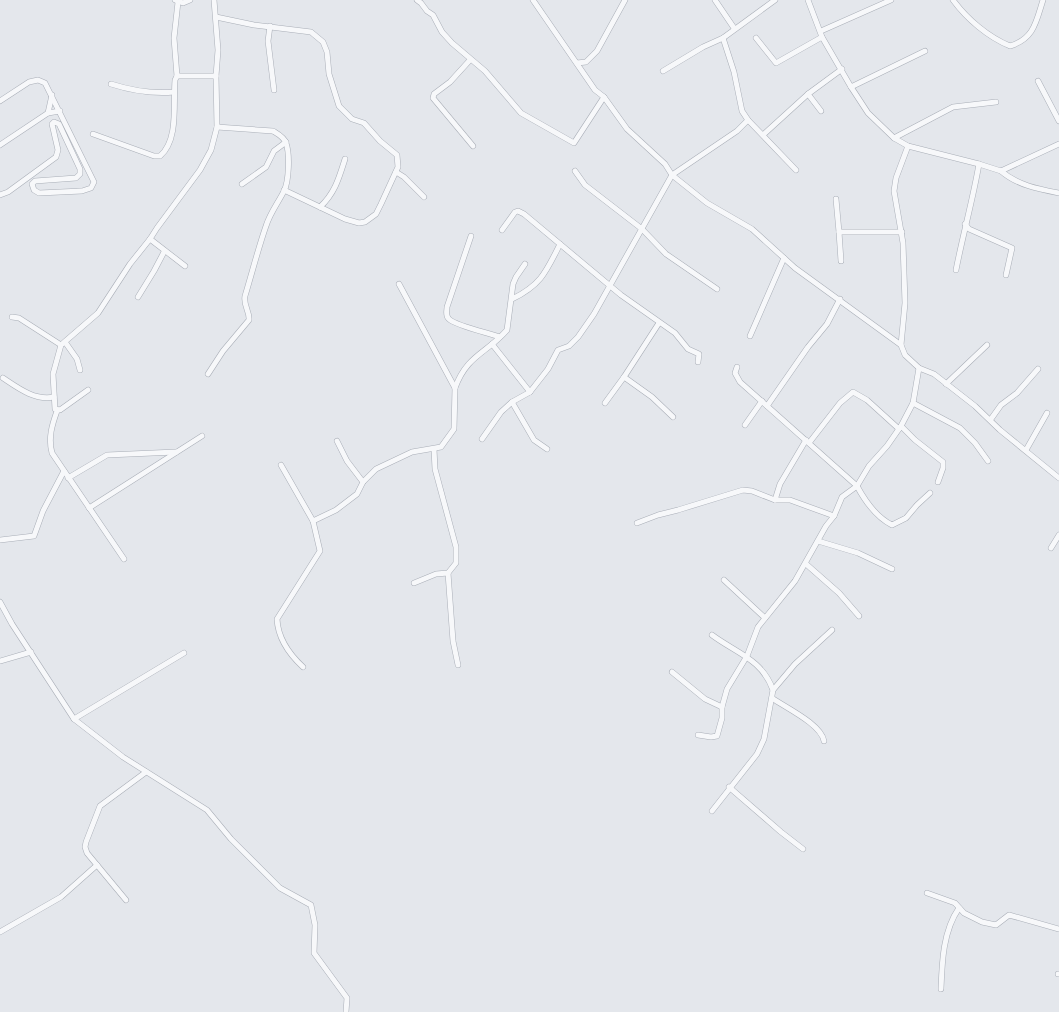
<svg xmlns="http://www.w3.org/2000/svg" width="1059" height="1012" font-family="Rubik,sans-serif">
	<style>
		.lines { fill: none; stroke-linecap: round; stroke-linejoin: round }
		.street-casing { stroke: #a9aeb7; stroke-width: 6 }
		.street { stroke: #f7f8fa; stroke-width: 5 }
	</style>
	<rect width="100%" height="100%" fill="#e4e7ec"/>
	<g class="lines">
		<g class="street-casing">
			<g id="street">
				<polyline points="175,0 183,3 190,0"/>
				<polyline points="417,0 421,3 427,11 433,15 442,32 452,43 485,71 521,113 574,143 604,97"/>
				<polyline points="533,0 595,90 604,97 627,129 665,164 672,175 707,203 752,229 795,268 901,345 905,355 919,368 934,374 975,406 1000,430 1059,478"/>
				<polyline points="715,0 734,28"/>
				<polyline points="808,0 822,37 851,87 868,113 894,138 908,146 979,164 1001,171 1059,144"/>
				<path d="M953,0c14,19 35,37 57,46 24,-7 26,-24 33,-46"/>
				<polyline points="216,17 254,25 311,32 323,42 327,52 329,74 339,106 352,119 364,123 380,141 397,155 398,167 381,204 376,214 365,222 359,223 345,219 284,190"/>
				<polyline points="270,26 268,41 274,90"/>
				<polyline points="821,31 891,0"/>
				<polyline points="723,38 734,72 742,111 748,120 796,170"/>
				<polyline points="756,38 776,63 822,37"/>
				<polyline points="470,60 450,82 434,94 433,98 473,146"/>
				<polyline points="577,63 586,62 597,51 625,0"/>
				<polyline points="663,71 703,47 723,38 775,0"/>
				<polyline points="177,76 174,38 178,2"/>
				<polyline points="1038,81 1059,121"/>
				<path d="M111,84c22,7 41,10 63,8"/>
				<polyline points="851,87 925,51"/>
				<polyline points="0,101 29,82 38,80 45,83 94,182 91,188 82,191 39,193 34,190 32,184 35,181 76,178 80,174 80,169 59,124 54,122 52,124 58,150 56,157 8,192 0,195"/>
				<polyline points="821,111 808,94 842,69"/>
				<polyline points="48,113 52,95"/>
				<path d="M93,134l61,22h6c19,-16 13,-53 15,-76l2,-4h39"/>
				<polyline points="763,135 808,94"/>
				<polyline points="894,138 953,107 996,102"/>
				<polyline points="0,145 48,113 60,111"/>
				<polyline points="575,171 585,185 642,229 666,254 717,289"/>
				<path d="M1001,171c16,14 37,18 58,22"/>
				<polyline points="396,172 404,177 424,197"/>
				<polyline points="242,184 266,167 274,151 286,142"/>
				<polyline points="836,199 839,232 902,232"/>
				<path d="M320,207c15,-14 19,-29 25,-48"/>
				<polyline points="965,224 969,229 1012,248 1006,275"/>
				<polyline points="502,230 515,212 518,211 524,214 621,295 675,333 688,349 699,354 698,362"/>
				<polyline points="839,232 841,261"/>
				<path d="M471,236l-24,71c0,4 -2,9 2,12 7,7 40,14 51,18"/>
				<polyline points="150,239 185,266"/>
				<path d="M956,270c7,-36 17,-71 23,-106"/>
				<polyline points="138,297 154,271 164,252"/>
				<path d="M512,299c29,-14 34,-27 48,-55"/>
				<polyline points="12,317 19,318 61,345"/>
				<polyline points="750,336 784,258"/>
				<polyline points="65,342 77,359 80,370"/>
				<polyline points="492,344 530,392"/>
				<polyline points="901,345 905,303 903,243 894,191 896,178 908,146"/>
				<path d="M737,367l-2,6 5,9 117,104c8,15 19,31 35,39l14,-7 11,-13 13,-12"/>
				<path d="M208,374l15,-23 26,-31c1,-8 -6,-15 -4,-24 7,-23 13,-47 21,-70 4,-13 12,-23 18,-35 5,-10 6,-37 2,-48 -2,-6 -8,-9 -13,-12l-56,-4"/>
				<polyline points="624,377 652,397 673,417"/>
				<path d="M3,378c15,10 32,23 51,19"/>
				<polyline points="946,384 987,345"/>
				<path d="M455,388c12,-33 31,-34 52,-58l6,-46 3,-7 9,-13"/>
				<polyline points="88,390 60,410 55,409 53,374 61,345 98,313 130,264 150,239 157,228 200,170 211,150 217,127 216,76 218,50 214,0"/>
				<polyline points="512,402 534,440 547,449"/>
				<polyline points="605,403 624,377 659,323"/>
				<polyline points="913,403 960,428 975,443 988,461"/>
				<polyline points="767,406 808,347 827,324 840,299"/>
				<path d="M57,411c-5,14 -9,27 -5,42l72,106"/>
				<polyline points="991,419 1001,405 1017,393 1038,369"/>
				<polyline points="745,425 762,401"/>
				<polyline points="901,426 915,440 943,462 943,468 938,482"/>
				<polyline points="482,439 501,412 512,402 530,392 548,369 558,350 569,346 578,337 594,314 672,175 737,131 748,120"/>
				<polyline points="337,441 347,461 363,482"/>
				<polyline points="809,443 840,403 853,392 867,400 899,429"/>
				<polyline points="1026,450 1047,413"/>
				<path d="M281,465l32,56 7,30 -43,68c1,20 12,35 26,48"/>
				<polyline points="68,478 107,455 176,452"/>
				<polyline points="775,500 780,484 806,440"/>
				<polyline points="89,508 202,436"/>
				<polyline points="313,521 336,510 357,494 363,482 376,469 412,452 441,447 454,429 455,388 399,284"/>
				<polyline points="637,523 658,515 678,510 743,490 752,491 775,500 790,500 834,516"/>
				<polyline points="0,540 34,536 43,511 64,471"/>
				<polyline points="818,541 858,553 892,569"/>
				<polyline points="1051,548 1059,535"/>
				<polyline points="806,564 839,593 859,616"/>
				<polyline points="448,573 453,641 458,665"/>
				<polyline points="724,580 765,618"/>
				<polyline points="414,583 436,574 448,573 456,563 456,547 435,469 434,449"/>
				<polyline points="0,602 12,624 74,719 123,757 207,810 231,839 280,888 311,905 315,925 314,953 347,998 346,1012"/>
				<path d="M712,635c24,18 50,24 61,55l-9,49 -7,15 -45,57"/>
				<polyline points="0,661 31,652"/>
				<polyline points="672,672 705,699 722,707"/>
				<polyline points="773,690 795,664 832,630"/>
				<path d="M772,698c14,10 49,26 52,43"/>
				<polyline points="74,719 184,653"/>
				<polyline points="698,735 711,737 717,736 722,718 722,707 727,689 747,656 758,627 795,581 826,526 834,516 842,497 857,486 869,466 887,446 901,426 913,403 919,368"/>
				<polyline points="729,787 781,832 803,849"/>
				<polyline points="927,893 955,903 964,913 982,922 996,925 1009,915 1059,929"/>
				<polyline points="126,900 87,853 85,847 86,842 100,806 146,772"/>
				<polyline points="0,932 61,897 97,865"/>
				<polyline points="1058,974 1059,974"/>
				<path d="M941,989c1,-27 2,-58 18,-81"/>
			</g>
		</g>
		<use href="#street" class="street"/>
	</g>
</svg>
